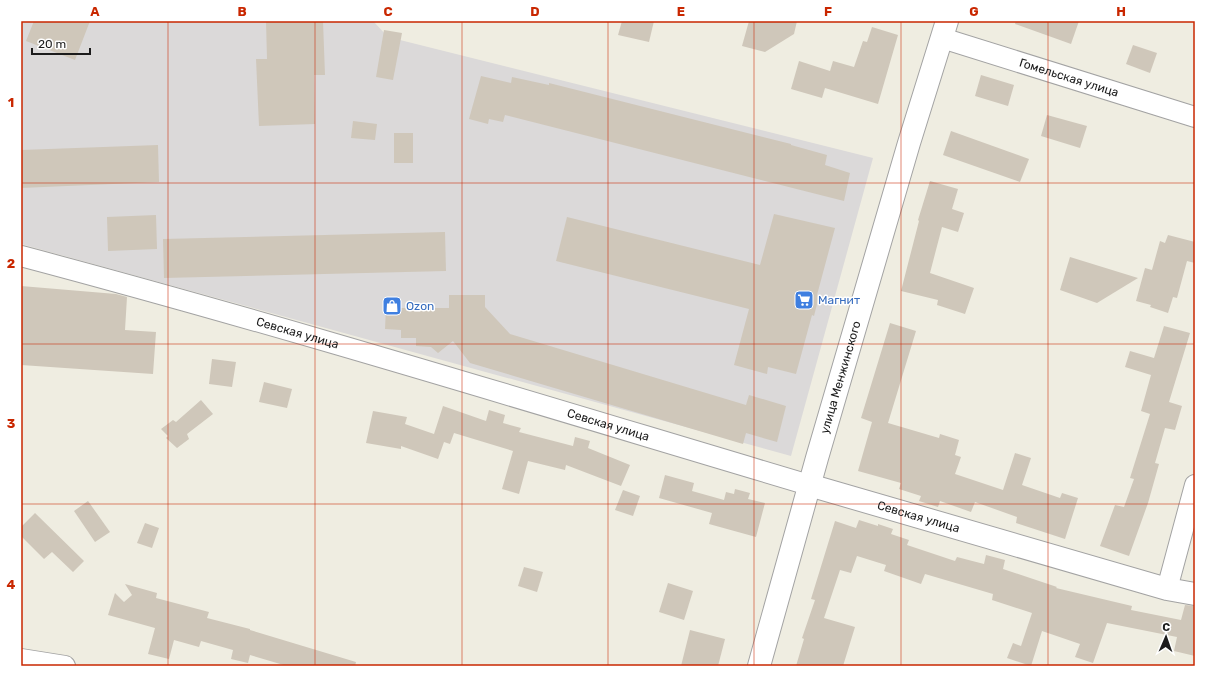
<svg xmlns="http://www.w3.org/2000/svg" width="1216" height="687" font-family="Rubik,sans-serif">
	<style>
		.residential { fill: #dbd9d9 }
		.building { fill: #cfc7ba }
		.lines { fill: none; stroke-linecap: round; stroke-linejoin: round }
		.minor-casing { stroke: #a3a3a3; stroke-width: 22 }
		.tertiary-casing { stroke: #a3a3a3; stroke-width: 24 }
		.minor { stroke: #fff; stroke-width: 20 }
		.tertiary { stroke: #fff; stroke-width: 22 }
		.grid { fill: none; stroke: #c92700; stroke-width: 1; stroke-opacity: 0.55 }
		.labels { text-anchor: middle; stroke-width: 3; stroke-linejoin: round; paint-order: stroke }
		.street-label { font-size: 12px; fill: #1c1c1c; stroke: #fff }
		.shop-label { font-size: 12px; fill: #366cbe; stroke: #fff; text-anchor: start }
		.neatline { fill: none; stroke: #c92700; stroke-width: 1.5 }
		.grid-label { font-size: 13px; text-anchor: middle; font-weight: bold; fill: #c92700 }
	</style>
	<rect width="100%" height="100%" fill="#efede1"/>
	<polygon class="residential" points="21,21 373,21 388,37 873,158 791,456 21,244"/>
	<g class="building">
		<polygon points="34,21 90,21 75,60 26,41"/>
		<polygon points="266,21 323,21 325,75 314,75 315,124 259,126 256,59 267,59"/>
		<polygon points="622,21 654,21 649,42 618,35"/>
		<polygon points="749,21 797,21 794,34 765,52 742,46"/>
		<polygon points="1016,21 1079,21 1071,44 1015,24"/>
		<polygon points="872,27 898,35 878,104 825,88 822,98 791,89 799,61 830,71 833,61 854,67 863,41 867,42"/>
		<polygon points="384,30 402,33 393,80 376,77"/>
		<polygon points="1133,45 1157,53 1150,73 1126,64"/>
		<polygon points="981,75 1014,85 1008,106 975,96"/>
		<polygon points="481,76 511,83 512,77 549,85 549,83 791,144 791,145 827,155 825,165 850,173 844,201 505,115 503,122 489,119 488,124 469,119"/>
		<polygon points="1047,115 1087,126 1080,148 1041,136"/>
		<polygon points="353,121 377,124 375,140 351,138"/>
		<polygon points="951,131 1029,159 1020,182 943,155"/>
		<rect x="394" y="133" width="19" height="30"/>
		<polygon points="158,145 159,182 21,188 21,150"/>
		<polygon points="930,181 958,189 952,209 964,213 958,232 942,227 930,273 974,288 965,314 937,305 938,300 901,291 919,221 918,220"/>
		<polygon points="774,214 835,228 817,295 819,296 814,316 812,315 796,374 768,367 767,374 734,365 749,309 556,261 567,217 760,265"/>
		<polygon points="156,215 157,249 108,251 107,217"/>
		<polygon points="445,232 446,271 164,278 163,239"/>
		<polygon points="1168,235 1195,242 1195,263 1187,261 1177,298 1173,297 1168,313 1150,307 1151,305 1136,301 1145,268 1152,270 1160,241 1165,243"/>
		<polygon points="1070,257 1138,278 1097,303 1060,290"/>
		<polygon points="21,286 116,294 127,297 125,330 156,332 153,374 21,365"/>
		<polygon points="449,295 485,295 485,307 510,334 746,405 749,395 786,406 777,442 746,433 743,444 470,363 453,341 438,353 431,347 416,346 416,338 401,338 401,330 385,329 386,308 449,308"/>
		<polygon points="890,323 916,331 888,423 939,438 940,434 959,440 955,455 961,457 955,474 1003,490 1015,453 1031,458 1022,485 1060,498 1062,493 1078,498 1065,539 1016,523 1017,517 975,502 971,512 940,501 938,507 919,501 921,496 899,489 901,483 858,471 872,422 861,418"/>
		<polygon points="1164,326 1190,333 1169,402 1182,406 1175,430 1165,428 1155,463 1159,464 1148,503 1129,556 1100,546 1115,505 1124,507 1134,479 1130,478 1150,414 1141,411 1151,375 1125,367 1130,351 1154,358"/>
		<polygon points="212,359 236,362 232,387 209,384"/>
		<polygon points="264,382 292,389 287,408 259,402"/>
		<polygon points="201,400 213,414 187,434 189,439 177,448 166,438 168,436 161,429 173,420 176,422"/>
		<polygon points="443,406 486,421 489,410 505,415 503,423 521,428 519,432 573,446 575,437 590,441 588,448 630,465 621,486 566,465 565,470 528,461 519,494 502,489 513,451 454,433 450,444 444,442 438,459 401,446 401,449 366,443 373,411 407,417 405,424 434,434"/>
		<polygon points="665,475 694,483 692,491 724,500 726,492 734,494 735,489 750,493 748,499 765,503 756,537 709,524 712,513 659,498"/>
		<polygon points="623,490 640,496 633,516 615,510"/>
		<polygon points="88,501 110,532 95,542 74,511"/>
		<polygon points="35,513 84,561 73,572 52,552 44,559 21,536 21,527"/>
		<polygon points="859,520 878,526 878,524 893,529 891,534 909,540 907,545 955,561 957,557 984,564 986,555 1005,560 1003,569 1057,587 1056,588 1132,606 1131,610 1181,620 1185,605 1195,606 1195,656 1174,651 1177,637 1107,623 1093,663 1075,657 1080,644 1042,631 1031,666 1007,658 1013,643 1021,646 1032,613 992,600 993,594 925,574 921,584 884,571 886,565 857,556 851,573 840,570 824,618 855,627 843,666 796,666 804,639 802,638 815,600 811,599 835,521 856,528"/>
		<polygon points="145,523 159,528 152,548 137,543"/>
		<polygon points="524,567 543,572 537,592 518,586"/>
		<polygon points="668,583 693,591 684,620 659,612"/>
		<polygon points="125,584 157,593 156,598 209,612 207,618 250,629 250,630 356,662 355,666 287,666 250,655 248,663 231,659 233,650 201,641 199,647 174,640 169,659 148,654 155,628 108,615 115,593 124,602 132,595"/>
		<polygon points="690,630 725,639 718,666 681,666"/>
	</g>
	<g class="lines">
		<g class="minor-casing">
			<g id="minor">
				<path id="s1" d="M942,38l253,79"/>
				<path id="s2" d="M21,256c264,70 526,151 788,229"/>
				<polyline points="1167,589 1195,485"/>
				<polyline points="21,659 65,666"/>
			</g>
		</g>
		<g class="tertiary-casing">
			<g id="tertiary">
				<path id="s3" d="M809,485l358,104 28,5"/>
				<path id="s4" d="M759,666l58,-208 92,-315 38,-122"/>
			</g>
		</g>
		<use href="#minor" class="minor"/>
		<use href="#tertiary" class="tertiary"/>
	</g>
	<path class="grid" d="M168,21v645M315,21v645M462,21v645M608,21v645M754,21v645M901,21v645M1048,21v645M21,183h1174M21,344h1174M21,504h1174"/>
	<defs>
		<g id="supermarket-square" transform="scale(1)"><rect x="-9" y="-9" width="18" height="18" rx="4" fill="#3f7fe0" stroke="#fff"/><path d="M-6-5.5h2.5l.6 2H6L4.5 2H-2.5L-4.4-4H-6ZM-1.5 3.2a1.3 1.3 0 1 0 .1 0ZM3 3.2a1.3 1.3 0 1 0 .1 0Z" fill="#fff"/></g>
		<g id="shop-square" transform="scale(1)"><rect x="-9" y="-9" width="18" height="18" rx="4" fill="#3f7fe0" stroke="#fff"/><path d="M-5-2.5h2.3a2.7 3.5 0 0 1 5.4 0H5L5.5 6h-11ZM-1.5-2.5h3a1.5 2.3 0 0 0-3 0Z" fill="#fff"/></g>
	</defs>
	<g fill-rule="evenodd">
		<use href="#supermarket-square" x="804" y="300"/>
		<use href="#shop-square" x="392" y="306"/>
	</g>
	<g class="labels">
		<g class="street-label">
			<text dy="4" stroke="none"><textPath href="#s1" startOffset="133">Гомельская улица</textPath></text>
			<text dy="4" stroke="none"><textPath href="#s2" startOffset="287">Севская улица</textPath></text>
			<text dy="4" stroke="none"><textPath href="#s4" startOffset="300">улица Менжинского</textPath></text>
			<text dy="4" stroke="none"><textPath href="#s2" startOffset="611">Севская улица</textPath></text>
			<text dy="4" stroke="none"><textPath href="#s3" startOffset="114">Севская улица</textPath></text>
		</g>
		<g class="shop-label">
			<text x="818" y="304">Магнит</text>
			<text x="406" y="310">Ozon</text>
		</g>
	</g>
	<rect width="1216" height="687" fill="none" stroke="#ffffff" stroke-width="44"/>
	<g transform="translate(1166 637) rotate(2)" stroke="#ffffff" stroke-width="3" paint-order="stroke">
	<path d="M0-3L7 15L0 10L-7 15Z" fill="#1c1c1c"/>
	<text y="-6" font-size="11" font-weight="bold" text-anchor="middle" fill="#1c1c1c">С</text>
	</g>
	<path d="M32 48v6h58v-6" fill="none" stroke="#1c1c1c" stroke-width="2"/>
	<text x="38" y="48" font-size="12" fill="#1c1c1c" stroke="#ffffff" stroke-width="3" paint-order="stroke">20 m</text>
	<rect x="22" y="22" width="1172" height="643" class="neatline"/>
	<g class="grid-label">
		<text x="95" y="16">A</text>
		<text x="242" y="16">B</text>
		<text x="388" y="16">C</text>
		<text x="535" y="16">D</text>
		<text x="681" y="16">E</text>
		<text x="828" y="16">F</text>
		<text x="974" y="16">G</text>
		<text x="1121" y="16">H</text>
		<text x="11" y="107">1</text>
		<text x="11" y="268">2</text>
		<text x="11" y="428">3</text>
		<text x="11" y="589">4</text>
	</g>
</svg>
